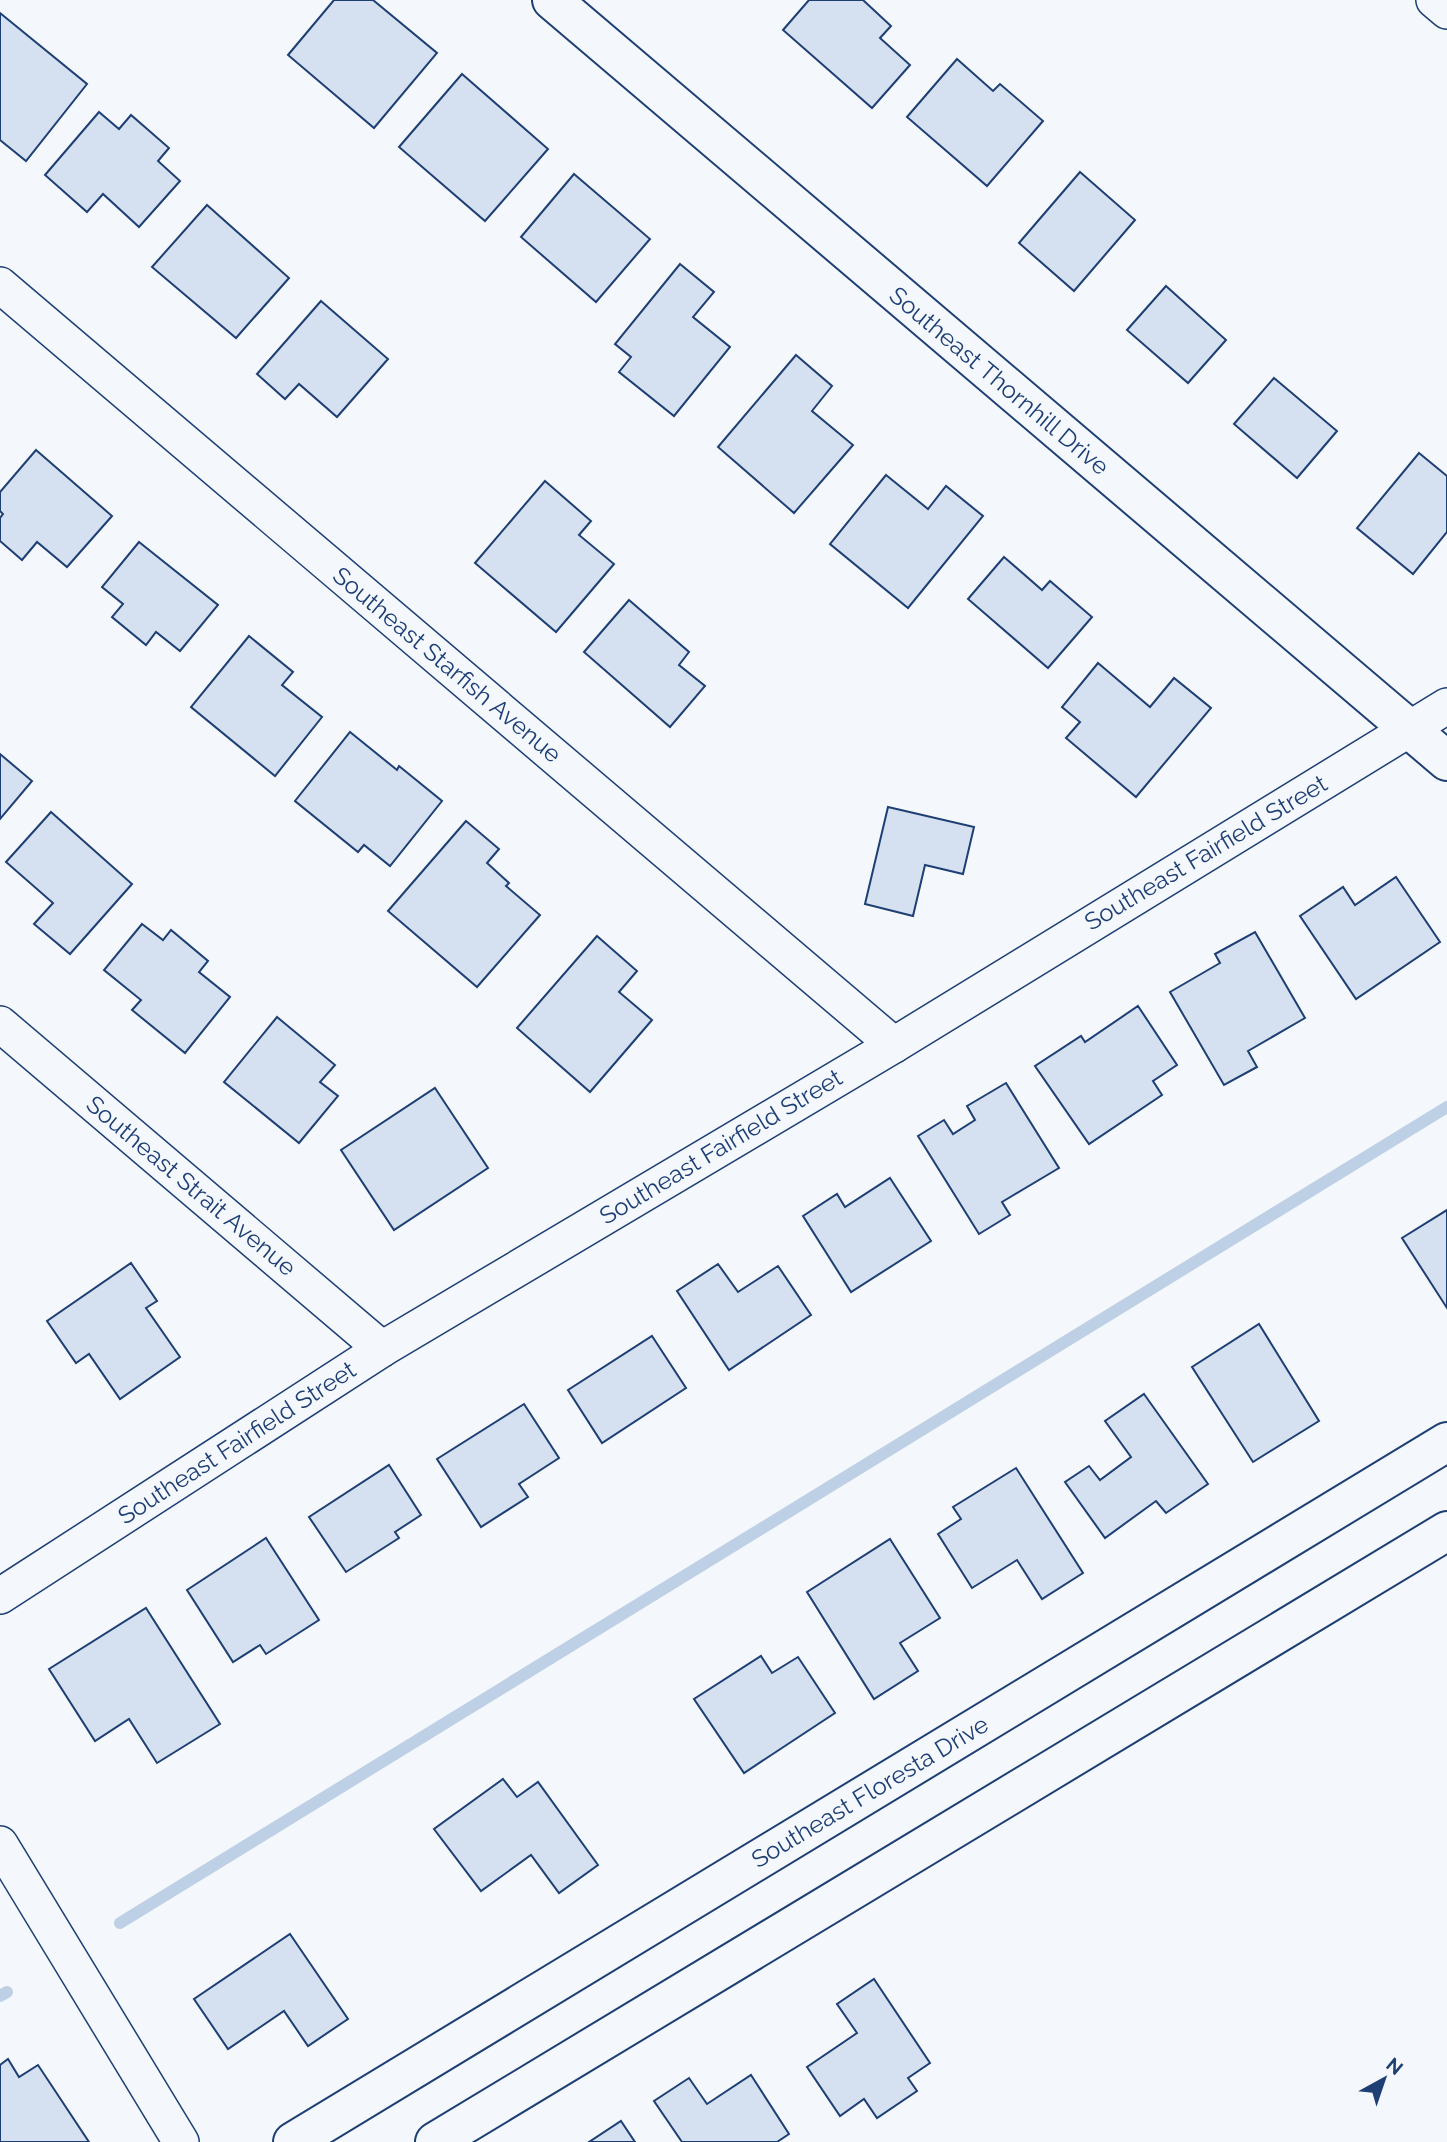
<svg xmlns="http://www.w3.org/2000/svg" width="1447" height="2142" font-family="Raleway,sans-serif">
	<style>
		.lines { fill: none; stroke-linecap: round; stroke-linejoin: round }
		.stream { stroke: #bed0e5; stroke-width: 12 }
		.building { fill: #d5e0f0; stroke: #1d3f73; stroke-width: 2 }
		.street-casing { stroke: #1d3f73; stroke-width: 38 }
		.secondary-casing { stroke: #1d3f73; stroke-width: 42 }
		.street { stroke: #f4f7fb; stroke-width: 35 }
		.secondary { stroke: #f4f7fb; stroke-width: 38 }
		.labels { text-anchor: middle; stroke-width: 5; stroke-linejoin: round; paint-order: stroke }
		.street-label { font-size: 24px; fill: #1d3f73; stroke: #f4f7fb }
	</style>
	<rect width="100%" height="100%" fill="#f4f7fb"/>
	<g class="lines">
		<g class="stream">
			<polyline points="120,1923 1447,1107"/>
			<polyline points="0,1996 7,1992"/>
		</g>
	</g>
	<g class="building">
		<polygon points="334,0 373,0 437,53 374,128 288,55"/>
		<polygon points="809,0 863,0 891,26 880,38 910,65 872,108 783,30"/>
		<polygon points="0,13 87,84 26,161 0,140"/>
		<polygon points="957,59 993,91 1000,84 1043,121 987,186 907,117"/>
		<polygon points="462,74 548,149 485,221 399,147"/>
		<polygon points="99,112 119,129 131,115 169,148 158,161 180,181 139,227 103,194 87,212 45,175"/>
		<polygon points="1080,172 1135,220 1074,291 1019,243"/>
		<polygon points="574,174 650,239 596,302 521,237"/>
		<polygon points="207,205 289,278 236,338 152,267"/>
		<polygon points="680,264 714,292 693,317 730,347 674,416 619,372 631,357 615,344"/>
		<polygon points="1166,286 1226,340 1188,383 1127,330"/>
		<polygon points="321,301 388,359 337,417 299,384 285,399 257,374"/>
		<polygon points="796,355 832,386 812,411 853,445 794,513 718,447"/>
		<polygon points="1274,378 1337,431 1297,478 1234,424"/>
		<polygon points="36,450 112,516 67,567 37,542 22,560 0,541 0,518 3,514 0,511 0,492"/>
		<polygon points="1419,453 1447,476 1447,532 1413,574 1357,528"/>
		<polygon points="886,475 928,509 946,486 983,516 908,608 830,544"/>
		<polygon points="545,481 591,521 579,535 614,564 556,632 475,563"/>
		<polygon points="139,542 218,605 180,651 156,632 146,645 112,617 123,604 102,587"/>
		<polygon points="1004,557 1042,590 1050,581 1092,617 1048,668 968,599"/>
		<polygon points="629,600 689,652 679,665 705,686 670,727 584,652"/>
		<polygon points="249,636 293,672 282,685 322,717 275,776 191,707"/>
		<polygon points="1098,663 1150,707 1174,678 1211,708 1136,797 1066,738 1080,722 1062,707"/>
		<polygon points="350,732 397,770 399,766 442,801 390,866 364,845 358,852 295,801"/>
		<polygon points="0,754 32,781 0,819"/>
		<polygon points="888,807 974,827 963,874 925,865 913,916 865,904"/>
		<polygon points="51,812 132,884 70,954 34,924 53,903 6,862"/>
		<polygon points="466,821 499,849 487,863 509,883 506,886 540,915 477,987 388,911"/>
		<polygon points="1396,877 1440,942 1356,999 1300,916 1343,887 1355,905"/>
		<polygon points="142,924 163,940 171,930 208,961 199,972 230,997 185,1053 132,1010 141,1000 104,970"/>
		<polygon points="1255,932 1305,1018 1248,1051 1257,1067 1224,1085 1170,992 1220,963 1215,954"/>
		<polygon points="597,936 637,971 619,992 652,1020 590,1092 517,1028"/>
		<polygon points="1138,1006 1177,1065 1153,1081 1162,1095 1089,1144 1035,1066 1081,1036 1085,1042"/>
		<polygon points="277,1017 335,1065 320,1082 338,1096 299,1143 224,1082"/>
		<polygon points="1006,1083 1059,1168 1002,1202 1010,1215 979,1234 918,1136 944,1120 953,1134 975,1120 967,1106"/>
		<polygon points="435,1088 488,1168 394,1230 341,1150"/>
		<polygon points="890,1178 931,1241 851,1292 803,1216 837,1194 845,1207"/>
		<polygon points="1447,1210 1447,1308 1402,1238"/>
		<polygon points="131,1263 157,1301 146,1308 180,1357 120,1399 89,1354 76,1363 47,1321"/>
		<polygon points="718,1264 738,1292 778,1266 811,1315 729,1370 677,1291"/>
		<polygon points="1259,1324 1319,1421 1253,1462 1192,1367"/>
		<polygon points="652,1336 686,1388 602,1443 568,1390"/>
		<polygon points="1144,1394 1208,1484 1166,1513 1156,1501 1105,1538 1065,1482 1089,1466 1100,1480 1131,1457 1105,1421"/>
		<polygon points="524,1404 559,1458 519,1484 528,1497 481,1527 437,1459"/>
		<polygon points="389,1465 421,1515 395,1532 399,1538 346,1572 309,1517"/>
		<polygon points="1016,1468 1083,1573 1042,1599 1017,1560 972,1588 938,1534 961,1519 953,1507"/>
		<polygon points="266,1538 319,1620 266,1654 260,1645 233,1662 187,1590"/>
		<polygon points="890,1539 940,1618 900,1643 918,1671 874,1699 807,1592"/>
		<polygon points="146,1608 220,1724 157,1763 129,1719 95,1741 49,1669"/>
		<polygon points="761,1656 772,1673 798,1657 835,1713 744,1773 694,1699"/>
		<polygon points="503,1779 517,1797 538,1782 598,1865 559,1893 531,1855 481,1891 434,1829"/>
		<polygon points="290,1934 348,2019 308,2046 284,2011 228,2049 194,1999"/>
		<polygon points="874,1979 930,2063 908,2078 917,2091 877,2118 864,2099 840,2116 807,2067 857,2033 837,2004"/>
		<polygon points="8,2059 19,2077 38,2065 89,2142 0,2142 0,2065"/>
		<polygon points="751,2075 789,2134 777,2142 682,2142 654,2101 689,2078 707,2104"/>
		<polygon points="621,2121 635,2142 589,2142"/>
	</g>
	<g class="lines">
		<g class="street-casing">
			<g id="street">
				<polyline points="1434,0 1447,11"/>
				<polyline points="0,285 894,1045"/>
				<polyline points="0,1024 382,1349"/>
				<polyline points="0,1596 382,1349 894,1045 1447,706"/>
				<polyline points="0,1844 181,2142"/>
			</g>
		</g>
		<g class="secondary-casing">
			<g id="secondary">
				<polyline points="552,0 1447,761"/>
				<polyline points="293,2142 1447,1442"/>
				<polyline points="435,2142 1447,1531"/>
			</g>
		</g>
		<use href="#street" class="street"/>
		<use href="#secondary" class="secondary"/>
	</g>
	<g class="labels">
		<g class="street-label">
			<text transform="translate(999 381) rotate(40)" y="8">Southeast Thornhill Drive</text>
			<text transform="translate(447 665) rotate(40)" y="8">Southeast Starfish Avenue</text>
			<text transform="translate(1206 853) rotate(-31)" y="8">Southeast Fairfield Street</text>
			<text transform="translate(721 1147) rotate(-31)" y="8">Southeast Fairfield Street</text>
			<text transform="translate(191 1186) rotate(40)" y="8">Southeast Strait Avenue</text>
			<text transform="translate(237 1443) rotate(-33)" y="8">Southeast Fairfield Street</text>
			<text transform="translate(870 1792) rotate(-31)" y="8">Southeast Floresta Drive</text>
		</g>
	</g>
	<g transform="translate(1384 2079) rotate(40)" stroke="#f4f7fb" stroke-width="5" paint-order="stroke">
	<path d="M0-5L12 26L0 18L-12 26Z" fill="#1d3f73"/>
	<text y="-10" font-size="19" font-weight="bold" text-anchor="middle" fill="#1d3f73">N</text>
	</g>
</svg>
